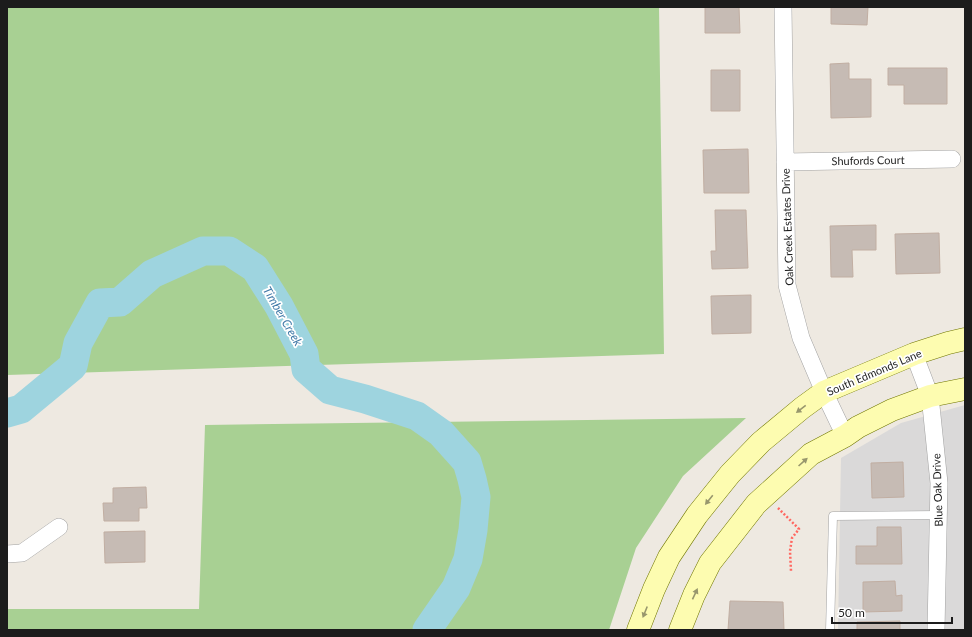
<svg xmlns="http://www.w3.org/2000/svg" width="972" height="637" viewBox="0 0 972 637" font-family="Lato,sans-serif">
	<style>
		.residential { fill: #dad9d9 }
		.forest { fill: #a8d093 }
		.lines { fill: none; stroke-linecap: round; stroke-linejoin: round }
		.river { stroke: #9ed4df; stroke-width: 29 }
		.building { fill: #c6bbb4; stroke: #c1aea2 }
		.service-casing { stroke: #a3a3a3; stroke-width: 9 }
		.minor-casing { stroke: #a3a3a3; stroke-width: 18 }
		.secondary-casing { stroke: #707600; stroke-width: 23 }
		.path { stroke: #ff6861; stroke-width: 2.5; stroke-dasharray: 2 2; stroke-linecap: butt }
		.service { stroke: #fff; stroke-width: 8 }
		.minor { stroke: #fff; stroke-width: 17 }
		.secondary { stroke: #fdfcb0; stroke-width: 22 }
		.oneway { fill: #98976d }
		.labels { text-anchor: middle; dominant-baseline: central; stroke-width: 3.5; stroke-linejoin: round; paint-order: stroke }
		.street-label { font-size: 11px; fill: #1c1c1c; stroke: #fff }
		.water-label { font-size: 12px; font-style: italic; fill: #417aa8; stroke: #fff }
	</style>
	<rect width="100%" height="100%" fill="#eee9e1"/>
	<!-- residential -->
	<path class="residential" d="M 965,405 L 965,630 L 838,630 L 841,458 L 901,423 Z"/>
	<!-- forest -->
	<path class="forest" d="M 7,7 L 659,7 L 664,354 L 7,375 Z
		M 746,418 L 683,476 L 636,548 L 609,630 L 7,630 L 7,609 L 199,609 L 205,425 Z"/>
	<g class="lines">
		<!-- river -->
		<path class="river" d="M 7,413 L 21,409 L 73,366 L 78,343 L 100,303 L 120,302 L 152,274 L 203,251 L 229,251 L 255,268 L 279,306 L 304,354 L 306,369 L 330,390 L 365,399 L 417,416 L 441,433 L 467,462 L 472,479 L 476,497 L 473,530 L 468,559 L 456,588 L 427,630"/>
	</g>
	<!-- building -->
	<path class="building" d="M 705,7 L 739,7 L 740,33 L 705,33 Z
		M 831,7 L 868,7 L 867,25 L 831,24 Z
		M 849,63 L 849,79 L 871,79 L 871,117 L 831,118 L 830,64 Z
		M 888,68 L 947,68 L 947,104 L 904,104 L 904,85 L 888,85 Z
		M 711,70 L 740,70 L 740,111 L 711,111 Z
		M 748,149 L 749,193 L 704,193 L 703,150 Z
		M 715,210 L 746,210 L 748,268 L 712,269 L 711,251 L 716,251 Z
		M 876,225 L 876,250 L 852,250 L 853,277 L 831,277 L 830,226 Z
		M 939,233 L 940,273 L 896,274 L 895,234 Z
		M 751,295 L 751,333 L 712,334 L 711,296 Z
		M 903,462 L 904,497 L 872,498 L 871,463 Z
		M 146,487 L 147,508 L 139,508 L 139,521 L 104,521 L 103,503 L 113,503 L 113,488 Z
		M 877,527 L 901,527 L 902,564 L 856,564 L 856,546 L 877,546 Z
		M 145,531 L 145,562 L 105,563 L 104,532 Z
		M 895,581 L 896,596 L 902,595 L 902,611 L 863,612 L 863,582 Z
		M 730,601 L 783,602 L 784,630 L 728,630 Z
		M 900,621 L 900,630 L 857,630 L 857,622 Z"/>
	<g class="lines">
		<!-- service casing -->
		<g class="service-casing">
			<path id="service" d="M 830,630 L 833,516 L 939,515"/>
		</g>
		<!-- minor casing -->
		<g class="minor-casing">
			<path id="minor" d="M 783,7 L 787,285 L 801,338 L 824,392 L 845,436
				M 785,162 L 952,159
				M 914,354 L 930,396 L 939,483 L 936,630
				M 7,554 L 22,553 L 59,527"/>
		</g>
		<!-- secondary casing -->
		<g class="secondary-casing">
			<path id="secondary" d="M 638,630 L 654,589 L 669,557 L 697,515 L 730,474 L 761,442 L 802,408 L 824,392 L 914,354 L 948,343 L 965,339
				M 680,630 L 694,595 L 710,563 L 756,504 L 811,454 L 845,436 L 858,427 L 892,410 L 930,396 L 965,389"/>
		</g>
		<!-- path -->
		<path class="path" d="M 778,508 L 799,529 L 792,538 L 790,551 L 791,571"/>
		<!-- service -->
		<use href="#service" class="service"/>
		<!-- minor -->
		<use href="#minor" class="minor"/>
		<!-- secondary -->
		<use href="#secondary" class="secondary"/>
	</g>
	<!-- one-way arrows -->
	<defs><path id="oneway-solid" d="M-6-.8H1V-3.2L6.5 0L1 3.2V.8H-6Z"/></defs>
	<g class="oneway">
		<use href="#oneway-solid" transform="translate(801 409) rotate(142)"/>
		<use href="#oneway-solid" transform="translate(803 462) rotate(-42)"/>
		<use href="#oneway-solid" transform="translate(709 500) rotate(129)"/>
		<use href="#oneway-solid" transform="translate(695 594) rotate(-65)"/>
		<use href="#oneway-solid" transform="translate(645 612) rotate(112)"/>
	</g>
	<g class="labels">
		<!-- street labels -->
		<g class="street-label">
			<text transform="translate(868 160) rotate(-1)">Shufords Court</text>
			<text transform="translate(787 227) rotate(-92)">Oak Creek Estates Drive</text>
			<text transform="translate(874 372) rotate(-23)">South Edmonds Lane</text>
			<text transform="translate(937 490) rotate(-92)">Blue Oak Drive</text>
		</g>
		<!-- water labels -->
		<g class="water-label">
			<text transform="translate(283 316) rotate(60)">Timber Creek</text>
		</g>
	</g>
	<!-- border -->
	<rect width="972" height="637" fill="none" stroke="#1c1c1c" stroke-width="16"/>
	<!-- scale -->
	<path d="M832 617v6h120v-6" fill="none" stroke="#1c1c1c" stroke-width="2"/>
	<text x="838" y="617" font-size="12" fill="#1c1c1c" stroke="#ffffff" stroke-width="3" paint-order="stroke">50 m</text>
</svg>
